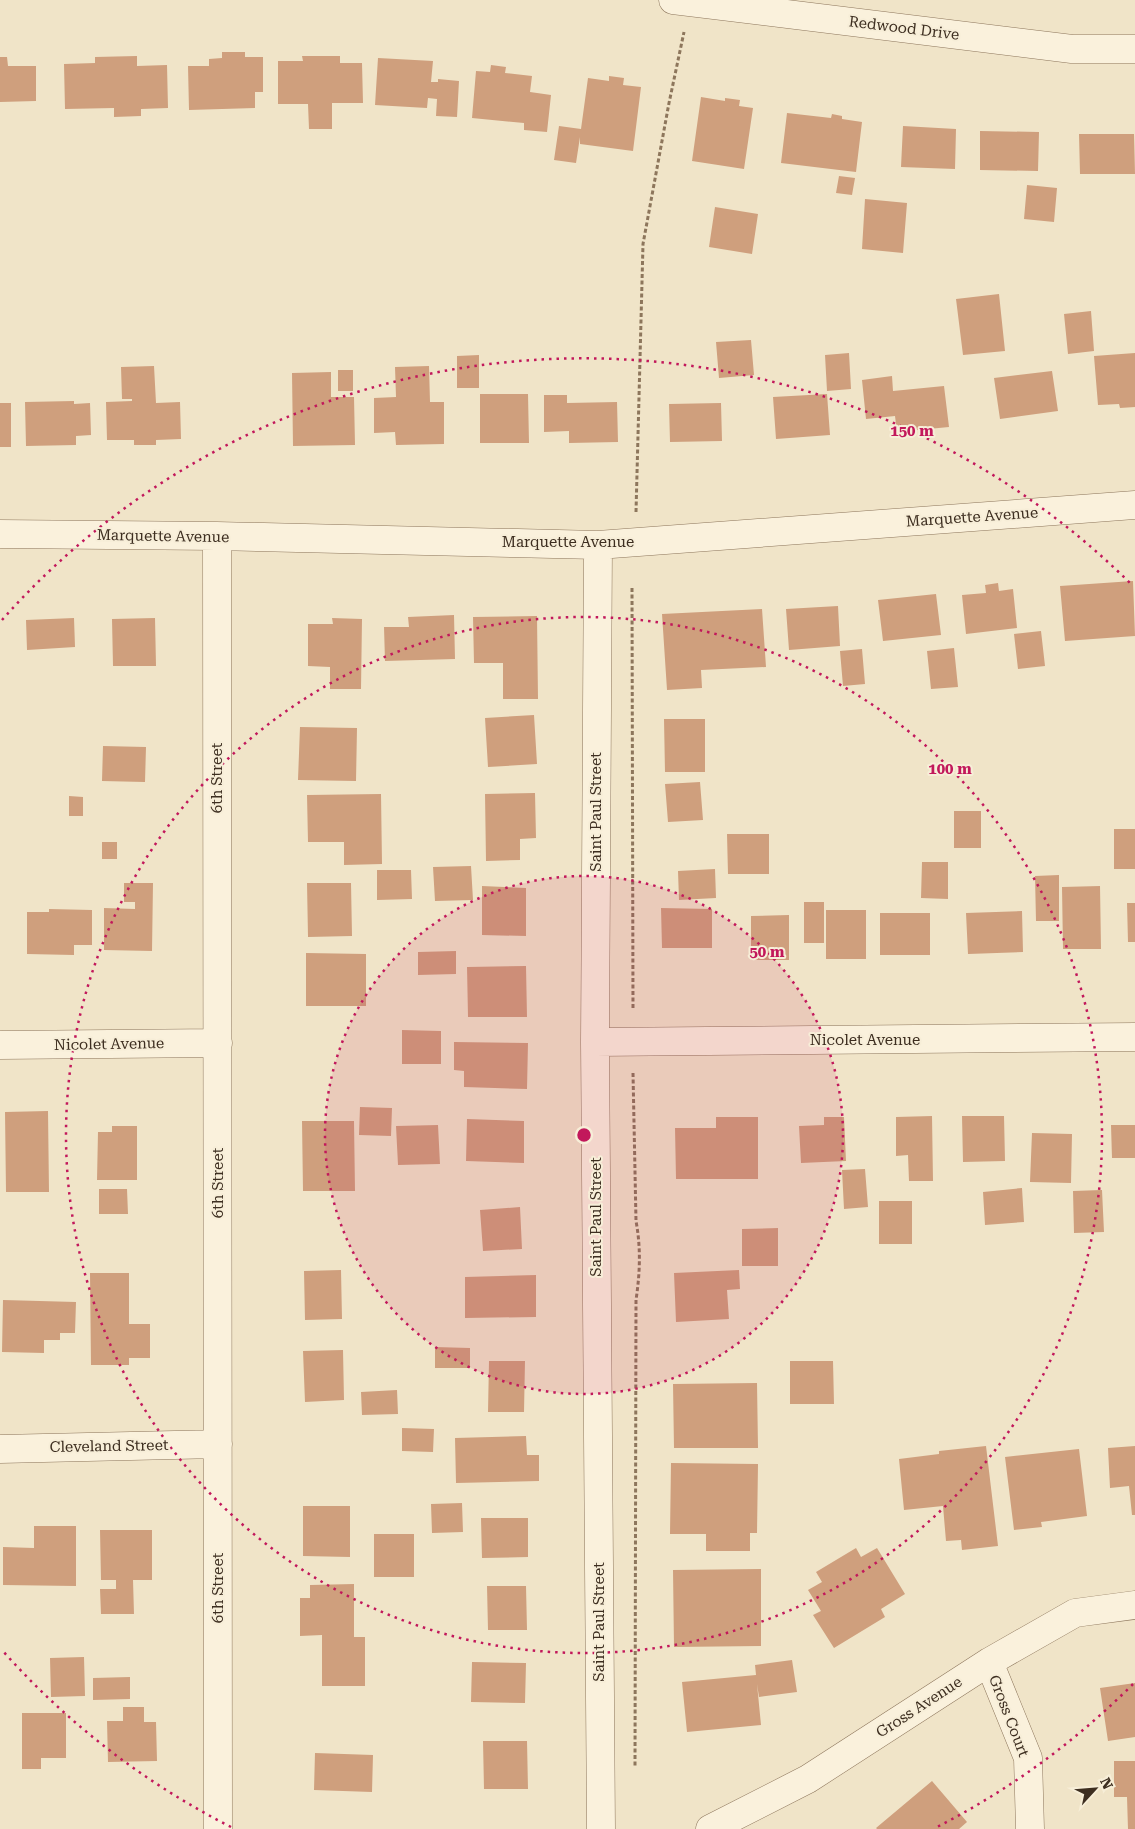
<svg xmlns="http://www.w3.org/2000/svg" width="1135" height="1829" viewBox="0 0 1135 1829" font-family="'Roboto Serif',serif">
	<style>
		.building { fill: #cf9f7d }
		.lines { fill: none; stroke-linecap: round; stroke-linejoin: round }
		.minor-casing { stroke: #8d765c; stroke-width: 29 }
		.path { stroke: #8d765c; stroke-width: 3; stroke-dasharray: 4 2.5; stroke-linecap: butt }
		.minor { stroke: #faf1dc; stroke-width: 28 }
		.ring { fill: none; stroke: #c2185b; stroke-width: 2.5; stroke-dasharray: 2.5 5 }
		.labels { text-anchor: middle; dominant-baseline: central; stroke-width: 4; stroke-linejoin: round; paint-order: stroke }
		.street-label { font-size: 15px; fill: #3d2e20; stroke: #f7eed8 }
		.centre { fill: #c2185b; stroke: #f7eed8; stroke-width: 2.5 }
		.ring-label { font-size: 15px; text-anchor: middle; font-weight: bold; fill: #c2185b; stroke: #f7eed8; stroke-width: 4; stroke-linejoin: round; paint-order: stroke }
	</style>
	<rect width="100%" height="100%" fill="#f0e4c8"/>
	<!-- building -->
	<path class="building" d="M 222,52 L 245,52 L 245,57 L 263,57 L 263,92 L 255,92 L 255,108 L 189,110 L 188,66 L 209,66 L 209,59 L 222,58 Z
		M 137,56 L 137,66 L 167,65 L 168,108 L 141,109 L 141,116 L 114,117 L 114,108 L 65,109 L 64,64 L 95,63 L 95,57 Z
		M 302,56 L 340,56 L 340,63 L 362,63 L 363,103 L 332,103 L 332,129 L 309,129 L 308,104 L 278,104 L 278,61 L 303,61 Z
		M 0,57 L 7,57 L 8,66 L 36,66 L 36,101 L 0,102 Z
		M 378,58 L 433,61 L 431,82 L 438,82 L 438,79 L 459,81 L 457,117 L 436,116 L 437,99 L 428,98 L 427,108 L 375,105 Z
		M 491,65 L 506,67 L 505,73 L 532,76 L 530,92 L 551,95 L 547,132 L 524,130 L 524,123 L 472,118 L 476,71 L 490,72 Z
		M 609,76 L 624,78 L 623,85 L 641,87 L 633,151 L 580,144 L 580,137 L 576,163 L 554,160 L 559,126 L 581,129 L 588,78 L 609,81 Z
		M 701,97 L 725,101 L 725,98 L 740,100 L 739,106 L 753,108 L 744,169 L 692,161 Z
		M 787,113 L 831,118 L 832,114 L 842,116 L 842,119 L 862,122 L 856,172 L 781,163 Z
		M 903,126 L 956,129 L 955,169 L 901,167 Z
		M 980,131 L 1039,132 L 1038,171 L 980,170 Z
		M 1079,134 L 1134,134 L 1135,174 L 1080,174 Z
		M 839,176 L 855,178 L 852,195 L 836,193 Z
		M 1027,185 L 1057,188 L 1054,222 L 1024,219 Z
		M 865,199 L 907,203 L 903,253 L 862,249 Z
		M 715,207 L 758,214 L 752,254 L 709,247 Z
		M 999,294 L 1005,351 L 963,355 L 956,299 Z
		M 1091,311 L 1094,351 L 1068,354 L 1064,314 Z
		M 751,340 L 754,375 L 719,378 L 716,342 Z
		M 849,353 L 851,389 L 827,391 L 825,355 Z
		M 1135,353 L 1135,407 L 1120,408 L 1119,404 L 1098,405 L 1094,356 Z
		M 479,355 L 479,388 L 457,388 L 457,356 Z
		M 154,366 L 156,403 L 180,402 L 181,439 L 156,440 L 156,445 L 134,445 L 134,440 L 107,440 L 106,402 L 132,401 L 132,399 L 122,399 L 121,367 Z
		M 429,366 L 430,402 L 444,402 L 444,444 L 396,445 L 395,432 L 374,433 L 374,398 L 396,397 L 395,367 Z
		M 338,370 L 353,370 L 353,391 L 338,391 Z
		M 1052,371 L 1058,411 L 1000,419 L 994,378 Z
		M 331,372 L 331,397 L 354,397 L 355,445 L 293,446 L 292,373 Z
		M 892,376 L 893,391 L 944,386 L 949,427 L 897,432 L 895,416 L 866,419 L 862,380 Z
		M 480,394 L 528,394 L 529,443 L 480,443 Z
		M 827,394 L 830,435 L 776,439 L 773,397 Z
		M 544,395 L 567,395 L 567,403 L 617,402 L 618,442 L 569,443 L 569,431 L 544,432 Z
		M 74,401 L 74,404 L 90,403 L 91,435 L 76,436 L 76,445 L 26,446 L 25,402 Z
		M 0,403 L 11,403 L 11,447 L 0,447 Z
		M 721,403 L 722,441 L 670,442 L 669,404 Z
		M 1133,581 L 1135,636 L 1065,641 L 1060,586 Z
		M 998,583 L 999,591 L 1013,589 L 1017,628 L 966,634 L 962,595 L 986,593 L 985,585 Z
		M 936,594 L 941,635 L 883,641 L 878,600 Z
		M 838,606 L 840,646 L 789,650 L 786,609 Z
		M 762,609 L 766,667 L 701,670 L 702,688 L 667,690 L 662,614 Z
		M 454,615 L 455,659 L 385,661 L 384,627 L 409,627 L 408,617 Z
		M 537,616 L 538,699 L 503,699 L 503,663 L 474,663 L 473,617 Z
		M 74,618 L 75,647 L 27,650 L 26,620 Z
		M 155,618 L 156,666 L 113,666 L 112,619 Z
		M 332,618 L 362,619 L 361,689 L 330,689 L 330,667 L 308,666 L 308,624 L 333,624 Z
		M 1041,631 L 1045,666 L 1018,669 L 1014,634 Z
		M 954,648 L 958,687 L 931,689 L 927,651 Z
		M 862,649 L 865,684 L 843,686 L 840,651 Z
		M 534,715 L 537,764 L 488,767 L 485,718 Z
		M 664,719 L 705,719 L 705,772 L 665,772 Z
		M 300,727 L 357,728 L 356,781 L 298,780 Z
		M 103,746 L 146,747 L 145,782 L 102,781 Z
		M 700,782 L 703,820 L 668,822 L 665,784 Z
		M 535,793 L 536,838 L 520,839 L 520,860 L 486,861 L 485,794 Z
		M 381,794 L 382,864 L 344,865 L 344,842 L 308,842 L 307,795 Z
		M 69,796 L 83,797 L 83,816 L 69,816 Z
		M 954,811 L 981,811 L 981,848 L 954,848 Z
		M 1114,829 L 1135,829 L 1135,869 L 1114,869 Z
		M 727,834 L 769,834 L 769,874 L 728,874 Z
		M 102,842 L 117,842 L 117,859 L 102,859 Z
		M 922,862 L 948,862 L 948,899 L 921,898 Z
		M 471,866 L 473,900 L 435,901 L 433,867 Z
		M 715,869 L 716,898 L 679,900 L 678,871 Z
		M 377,870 L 411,870 L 412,899 L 377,900 Z
		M 1059,875 L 1059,921 L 1036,921 L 1035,876 Z
		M 124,883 L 153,883 L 152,951 L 104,950 L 104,908 L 135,909 L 135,902 L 124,902 Z
		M 307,883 L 351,883 L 352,936 L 308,937 Z
		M 482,886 L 526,888 L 526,936 L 482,935 Z
		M 1100,886 L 1101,949 L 1063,949 L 1062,887 Z
		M 804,902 L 824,902 L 824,943 L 804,943 Z
		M 1127,903 L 1135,903 L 1135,942 L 1128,942 Z
		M 661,908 L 712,909 L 712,948 L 662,948 Z
		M 49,909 L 92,910 L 92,945 L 74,945 L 74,955 L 27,954 L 27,912 L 49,912 Z
		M 826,910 L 866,910 L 866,959 L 826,959 Z
		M 1022,911 L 1023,952 L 968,954 L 966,913 Z
		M 880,913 L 930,913 L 930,955 L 880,955 Z
		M 789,915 L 789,960 L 751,960 L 751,916 Z
		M 456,951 L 456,974 L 418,975 L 418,952 Z
		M 306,953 L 366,954 L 366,1006 L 306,1006 Z
		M 526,966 L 527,1017 L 468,1017 L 467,967 Z
		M 402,1030 L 441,1031 L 441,1064 L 402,1064 Z
		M 454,1042 L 528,1043 L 527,1089 L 464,1087 L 464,1071 L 454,1070 Z
		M 360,1107 L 392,1108 L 391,1136 L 359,1135 Z
		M 48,1111 L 49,1192 L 6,1192 L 5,1112 Z
		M 932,1116 L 933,1181 L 909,1181 L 908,1155 L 896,1156 L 896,1117 Z
		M 962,1116 L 1004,1116 L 1005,1161 L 963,1162 Z
		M 716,1117 L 758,1117 L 758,1179 L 676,1179 L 675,1128 L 716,1128 Z
		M 824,1117 L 844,1117 L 846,1161 L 801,1163 L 799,1126 L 824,1125 Z
		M 467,1119 L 524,1121 L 524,1163 L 466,1161 Z
		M 302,1121 L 354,1121 L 355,1191 L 303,1191 Z
		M 438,1125 L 440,1164 L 398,1165 L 396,1126 Z
		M 1111,1125 L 1135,1125 L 1135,1158 L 1112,1158 Z
		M 112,1126 L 137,1126 L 137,1180 L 97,1180 L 98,1132 L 112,1132 Z
		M 1032,1133 L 1072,1134 L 1071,1183 L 1030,1182 Z
		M 865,1169 L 868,1207 L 844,1209 L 842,1170 Z
		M 1022,1188 L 1024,1222 L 985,1225 L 983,1192 Z
		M 99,1189 L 127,1189 L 128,1214 L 99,1214 Z
		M 1102,1190 L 1104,1232 L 1074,1233 L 1073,1191 Z
		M 879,1201 L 912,1201 L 912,1244 L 879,1244 Z
		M 520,1207 L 522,1249 L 483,1251 L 480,1210 Z
		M 778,1228 L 778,1266 L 742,1266 L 742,1229 Z
		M 341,1270 L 342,1319 L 305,1320 L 304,1271 Z
		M 739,1270 L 740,1289 L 727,1290 L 729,1319 L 676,1322 L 674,1273 Z
		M 90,1273 L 129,1273 L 129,1324 L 150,1324 L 150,1358 L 129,1358 L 129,1365 L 91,1365 Z
		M 536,1275 L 536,1317 L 465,1318 L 465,1277 Z
		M 3,1300 L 76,1302 L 75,1333 L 60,1333 L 60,1340 L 44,1340 L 44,1353 L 2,1352 Z
		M 435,1347 L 470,1348 L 470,1368 L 435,1368 Z
		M 343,1350 L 344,1400 L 305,1402 L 303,1351 Z
		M 489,1361 L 525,1361 L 524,1412 L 488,1412 Z
		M 790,1361 L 833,1361 L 834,1404 L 790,1404 Z
		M 757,1383 L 758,1448 L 674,1448 L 673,1384 Z
		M 397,1390 L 398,1414 L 362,1415 L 361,1392 Z
		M 402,1428 L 434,1429 L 433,1452 L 402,1451 Z
		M 526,1436 L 527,1455 L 539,1455 L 539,1481 L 456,1483 L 455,1438 Z
		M 986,1446 L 998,1546 L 962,1550 L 961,1540 L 946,1541 L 943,1506 L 904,1510 L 899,1459 L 939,1454 L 939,1451 Z
		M 1135,1446 L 1135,1515 L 1132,1515 L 1129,1486 L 1110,1488 L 1108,1448 Z
		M 1079,1449 L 1087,1516 L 1041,1522 L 1042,1527 L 1014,1530 L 1005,1457 Z
		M 671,1463 L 758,1464 L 757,1533 L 750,1533 L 750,1551 L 706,1551 L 706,1534 L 670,1534 Z
		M 462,1503 L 463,1532 L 432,1533 L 431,1504 Z
		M 303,1506 L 350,1506 L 350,1557 L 303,1556 Z
		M 481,1518 L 528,1518 L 528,1557 L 482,1558 Z
		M 34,1526 L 76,1526 L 76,1586 L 3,1585 L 3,1547 L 34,1548 Z
		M 100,1530 L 152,1530 L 152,1580 L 133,1580 L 134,1614 L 101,1614 L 100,1589 L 116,1589 L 116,1580 L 101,1580 Z
		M 374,1534 L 414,1534 L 414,1577 L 374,1577 Z
		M 856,1548 L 861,1557 L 877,1548 L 905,1594 L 881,1609 L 885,1617 L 834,1648 L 813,1615 L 821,1611 L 808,1590 L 822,1582 L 816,1572 Z
		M 761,1569 L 761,1646 L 674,1647 L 673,1570 Z
		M 354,1584 L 354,1637 L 365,1637 L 365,1686 L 322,1686 L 322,1635 L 300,1636 L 300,1598 L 310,1598 L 310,1585 Z
		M 487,1586 L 526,1586 L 527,1630 L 488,1630 Z
		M 84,1657 L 85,1696 L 51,1697 L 50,1658 Z
		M 792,1660 L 797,1692 L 759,1697 L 757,1684 L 761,1725 L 687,1732 L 682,1682 L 756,1675 L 755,1665 Z
		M 472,1662 L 526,1663 L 525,1703 L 471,1702 Z
		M 130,1677 L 130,1699 L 93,1700 L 93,1678 Z
		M 1135,1683 L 1135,1737 L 1108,1741 L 1100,1688 Z
		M 123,1707 L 144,1707 L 144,1722 L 156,1722 L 157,1761 L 108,1762 L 107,1721 L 123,1721 Z
		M 22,1713 L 66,1713 L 66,1758 L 41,1758 L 41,1769 L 22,1769 Z
		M 483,1741 L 527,1741 L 528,1789 L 484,1789 Z
		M 315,1753 L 373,1755 L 372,1792 L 314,1790 Z
		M 1114,1761 L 1135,1761 L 1135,1829 L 1128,1829 L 1127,1797 L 1114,1797 Z
		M 932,1781 L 967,1822 L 959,1829 L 877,1829 L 876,1828 Z"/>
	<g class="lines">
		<!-- minor casing -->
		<g class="minor-casing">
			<path id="minor" d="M 673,0 L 1072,49 L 1135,49
				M 0,534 L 217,536 L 598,545 L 1135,505
				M 217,536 L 218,1829
				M 598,545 L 595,1042 L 601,1829
				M 595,1042 L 1135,1037
				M 0,1045 L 218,1043
				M 0,1449 L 218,1444
				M 989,1662 L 1028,1758 L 1030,1829
				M 710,1829 L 808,1779 L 989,1662 L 1075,1613 L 1135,1605"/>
		</g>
		<!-- path -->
		<path class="path" d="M 636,512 L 643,244 L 669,103 L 684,32
			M 632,588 L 633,1009
			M 633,1073 L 636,1221 C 641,1248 640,1273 636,1300 L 635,1766"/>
		<!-- minor -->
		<use href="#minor" class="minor"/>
	</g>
	<!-- distance rings -->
	<circle cx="584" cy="1135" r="259" fill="#c2185b" fill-opacity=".12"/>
	<g class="ring">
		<circle cx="584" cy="1135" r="259"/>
		<circle cx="584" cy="1135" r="518"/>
		<path d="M1133 1684A777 777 0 0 1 937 1827M231 1827A777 777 0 0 1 2 1650M2 620A777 777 0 0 1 1133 586"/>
	</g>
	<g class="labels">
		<!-- street labels -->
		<g class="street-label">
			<text transform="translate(904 28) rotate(7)">Redwood Drive</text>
			<text transform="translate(972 517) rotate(-4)">Marquette Avenue</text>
			<text transform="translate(163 536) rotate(1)">Marquette Avenue</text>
			<text x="568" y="542">Marquette Avenue</text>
			<text transform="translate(217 778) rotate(-90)">6th Street</text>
			<text transform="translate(596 812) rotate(-90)">Saint Paul Street</text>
			<text x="865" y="1040">Nicolet Avenue</text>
			<text transform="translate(109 1044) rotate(-1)">Nicolet Avenue</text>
			<text transform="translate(218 1183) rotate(-90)">6th Street</text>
			<text transform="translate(596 1217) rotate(-90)">Saint Paul Street</text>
			<text transform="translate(109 1446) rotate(-1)">Cleveland Street</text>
			<text transform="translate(218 1588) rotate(-90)">6th Street</text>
			<text transform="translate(599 1622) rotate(-90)">Saint Paul Street</text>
			<text transform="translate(919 1707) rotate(-33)">Gross Avenue</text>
			<text transform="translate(1009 1716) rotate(69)">Gross Court</text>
		</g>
	</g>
	<circle cx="584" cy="1135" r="8" class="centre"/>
	<g class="ring-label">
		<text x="912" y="436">150 m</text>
		<text x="950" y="774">100 m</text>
		<text x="767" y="957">50 m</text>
	</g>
	<!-- north arrow -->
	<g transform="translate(1095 1789) rotate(64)" stroke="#f7eed8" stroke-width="4" paint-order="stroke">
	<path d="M0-4L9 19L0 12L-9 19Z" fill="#3d2e20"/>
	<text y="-8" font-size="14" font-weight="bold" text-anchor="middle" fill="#3d2e20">N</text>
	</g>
</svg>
